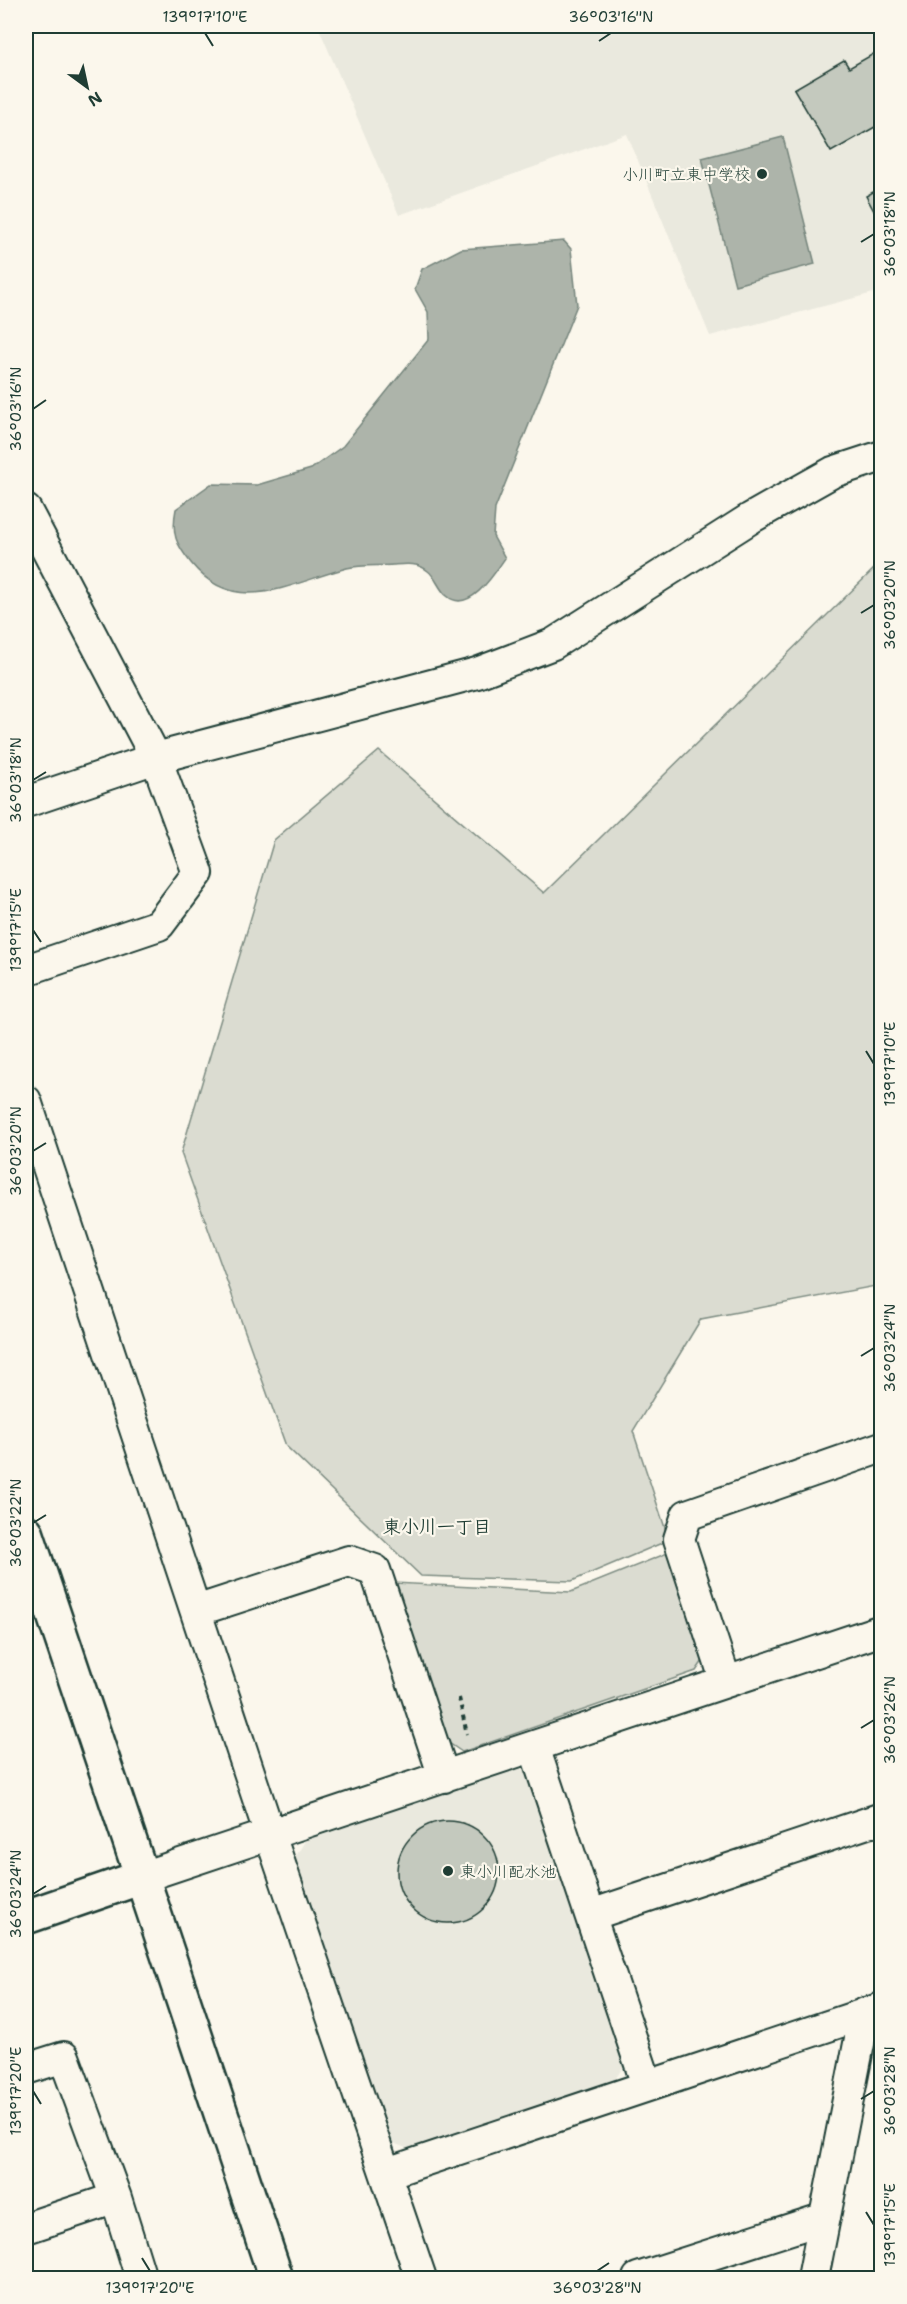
<svg xmlns="http://www.w3.org/2000/svg" width="907" height="2304" viewBox="0 0 907 2304" font-family="'Shantell Sans','Klee One',sans-serif">
	<style>
		.built { fill: #eae9de }
		.green { fill: #dbdcd1; stroke: #7d8c82; stroke-width: 1.5 }
		.water { fill: #adb4aa; stroke: #74847b; stroke-width: 1.5 }
		.building { fill: #c4c9be; stroke: #1f3d34; stroke-width: 1.5 }
		.lines { fill: none; stroke-linecap: round; stroke-linejoin: round }
		.street-casing { stroke: #1f3d34; stroke-width: 34 }
		.secondary-casing { stroke: #1f3d34; stroke-width: 38 }
		.path { stroke: #1f3d34; stroke-width: 4; stroke-dasharray: 4.5 4.5; stroke-linecap: butt }
		.street { stroke: #fbf7ec; stroke-width: 30 }
		.secondary { stroke: #fbf7ec; stroke-width: 33 }
		.ticks { fill: none; stroke: #1f3d34; stroke-width: 2 }
		.poi-dot { fill: #1f3d34; stroke: #fbf7ec; stroke-width: 2 }
		.labels { text-anchor: middle; dominant-baseline: central; stroke-width: 4.5; stroke-linejoin: round; paint-order: stroke }
		.poi-label { font-size: 16px; fill: #1f3d34; stroke: #fbf7ec; text-anchor: end }
		.neighbourhood-label { font-size: 18px; font-weight: bold; fill: #1f3d34; stroke: #fbf7ec }
		.neatline { fill: none; stroke: #1f3d34; stroke-width: 2 }
		.ticks-label { font-size: 15px; text-anchor: middle; fill: #1f3d34 }
	</style>
	<rect width="100%" height="100%" fill="#fbf7ec"/>
	<filter id="ink" filterUnits="userSpaceOnUse"><feTurbulence type="fractalNoise" baseFrequency=".0167" numOctaves="2"/><feDisplacementMap in="SourceGraphic" scale="12" xChannelSelector="R" yChannelSelector="G"/><feConvolveMatrix kernelMatrix="1 2 1 2 8 2 1 2 1" color-interpolation-filters="sRGB"/></filter>
	<g filter="url(#ink)">
		<!-- built -->
		<path class="built" d="M 318,26 L 881,26 L 881,291 L 710,336 L 627,134 L 399,215 Z
			M 517,1767 L 531,1774 L 626,2062 L 613,2083 L 411,2150 L 391,2142 L 295,1858 L 305,1841 Z"/>
		<!-- green -->
		<path class="green" d="M 881,562 L 881,1285 L 701,1319 L 633,1431 L 669,1540 L 572,1581 L 421,1576 L 286,1446 L 181,1153 L 274,840 L 379,751 L 544,893 Z
			M 675,1550 L 709,1652 L 696,1671 L 462,1752 L 449,1743 L 394,1583 L 571,1592 Z"/>
		<!-- water -->
		<path class="water" d="M 783,137 L 815,264 L 735,285 L 702,158 Z
			M 564,241 L 571,249 L 577,305 L 495,509 L 493,536 L 505,558 C 495,573 469,615 447,596 C 439,590 436,577 428,571 C 418,562 405,564 393,565 C 378,566 361,565 347,568 C 292,582 236,619 191,563 C 176,544 171,534 176,509 L 211,484 L 257,485 L 311,469 L 343,446 L 429,339 L 428,312 L 415,289 L 422,269 L 461,249 Z"/>
		<!-- building -->
		<path class="building" d="M 882,49 L 882,123 L 831,152 L 794,89 L 844,60 L 849,68 Z
			M 882,187 L 882,226 L 866,196 Z
			M397 1872a51 51 0 1 1 102 0a51 51 0 1 1-102 0Z"/>
		<g class="lines">
			<!-- street casing -->
			<g class="street-casing">
				<path id="street" d="M 26,510 L 156,758 L 198,873 L 159,925 L 26,970
					M 26,802 L 156,758 L 477,673 L 553,644 L 751,518 L 833,472 L 882,456
					M 26,1101 L 270,1835 L 421,2278
					M 196,1611 L 349,1561 L 375,1570 L 444,1777
					M 726,1682 L 679,1539 L 687,1515 L 882,1447
					M 534,1747 L 647,2085
					M 142,1877 L 882,1630
					M 591,1915 L 882,1818
					M 26,2069 L 64,2057 L 116,2198 L 141,2278
					M 387,2173 L 882,2008
					M 26,2228 L 116,2198
					M 638,2278 L 825,2218
					M 813,2278 L 865,2013"/>
			</g>
			<!-- secondary casing -->
			<g class="secondary-casing">
				<path id="secondary" d="M 26,1532 L 142,1877 L 26,1917
					M 142,1877 L 276,2278"/>
			</g>
			<!-- path -->
			<path class="path" d="M 459,1698 L 467,1734"/>
			<!-- street -->
			<use href="#street" class="street"/>
			<!-- secondary -->
			<use href="#secondary" class="secondary"/>
		</g>
	</g>
	<!-- ticks -->
	<path class="ticks" d="M 205,33 L 213,46M 599,41 L 611,33M 861,242 L 874,234M 33,409 L 46,400M 861,613 L 874,605M 33,780 L 46,772M 33,930 L 41,942M 866,1051 L 874,1064M 33,1151 L 46,1143M 861,1356 L 874,1348M 33,1523 L 46,1515M 861,1728 L 874,1720M 33,1894 L 46,1886M 33,2091 L 41,2104M 861,2099 L 874,2091M 866,2212 L 874,2225M 142,2258 L 150,2271M 597,2271 L 609,2263"/>
	<!-- markers -->
	<g class="poi-dot">
		<circle cx="762" cy="174" r="6"/>
		<circle cx="448" cy="1871" r="6"/>
	</g>
	<g class="labels">
		<!-- poi labels -->
		<g class="poi-label">
			<text x="750" y="174">小川町立東中学校</text>
			<text x="460" y="1871" text-anchor="start">東小川配水池</text>
		</g>
		<!-- neighbourhood labels -->
		<g class="neighbourhood-label">
			<text x="437" y="1527">東小川一丁目</text>
		</g>
	</g>
	<!-- margin -->
	<rect width="907" height="2304" fill="none" stroke="#fbf7ec" stroke-width="66"/>
	<!-- north arrow -->
	<g transform="translate(87 87) rotate(147)" stroke="#fbf7ec" stroke-width="4.5" paint-order="stroke">
	<path d="M0-4.5L10 22L0 15L-10 22Z" fill="#1f3d34"/>
	<text y="-9" font-size="16" font-weight="bold" text-anchor="middle" fill="#1f3d34">N</text>
	</g>
	<rect x="33" y="33" width="841" height="2238" class="neatline"/>
	<g class="ticks-label">
		<text x="205" y="22">139°17'10"E</text>
		<text x="611" y="22">36°03'16"N</text>
		<text transform="translate(890 234) rotate(-90)" y="5">36°03'18"N</text>
		<text transform="translate(16 409) rotate(-90)" y="5">36°03'16"N</text>
		<text transform="translate(890 605) rotate(-90)" y="5">36°03'20"N</text>
		<text transform="translate(16 780) rotate(-90)" y="5">36°03'18"N</text>
		<text transform="translate(16 930) rotate(-90)" y="5">139°17'15"E</text>
		<text transform="translate(890 1064) rotate(-90)" y="5">139°17'10"E</text>
		<text transform="translate(16 1151) rotate(-90)" y="5">36°03'20"N</text>
		<text transform="translate(890 1348) rotate(-90)" y="5">36°03'24"N</text>
		<text transform="translate(16 1523) rotate(-90)" y="5">36°03'22"N</text>
		<text transform="translate(890 1720) rotate(-90)" y="5">36°03'26"N</text>
		<text transform="translate(16 1894) rotate(-90)" y="5">36°03'24"N</text>
		<text transform="translate(16 2091) rotate(-90)" y="5">139°17'20"E</text>
		<text transform="translate(890 2091) rotate(-90)" y="5">36°03'28"N</text>
		<text transform="translate(890 2225) rotate(-90)" y="5">139°17'15"E</text>
		<text x="150" y="2293">139°17'20"E</text>
		<text x="597" y="2293">36°03'28"N</text>
	</g>
</svg>
